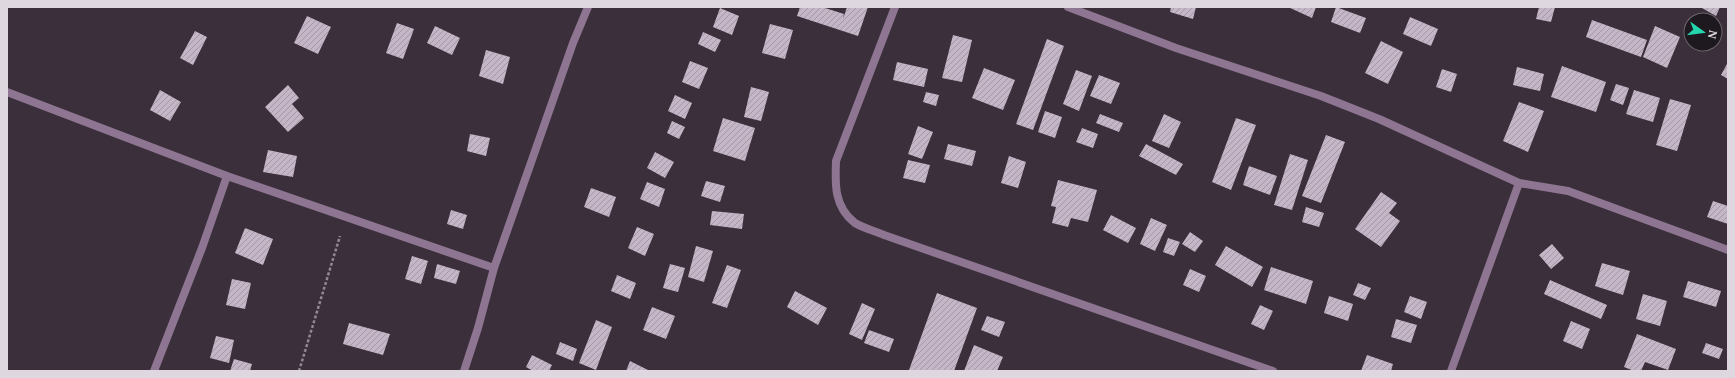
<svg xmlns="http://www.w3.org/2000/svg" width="1735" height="378" viewBox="0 0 1735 378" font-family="'PT Serif',serif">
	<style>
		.building { fill: url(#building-hatch) }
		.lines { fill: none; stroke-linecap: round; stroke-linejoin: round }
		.path { stroke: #918892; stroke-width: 2.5; stroke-dasharray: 3 2; stroke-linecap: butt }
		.street { stroke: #8e7591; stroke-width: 8 }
	</style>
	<defs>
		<pattern id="building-hatch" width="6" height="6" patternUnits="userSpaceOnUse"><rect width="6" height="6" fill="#c4b6c6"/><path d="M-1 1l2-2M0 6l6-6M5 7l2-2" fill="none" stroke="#a498a5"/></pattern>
	</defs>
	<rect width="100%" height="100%" fill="#3a2f3b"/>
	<!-- building -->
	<path class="building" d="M 800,7 L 822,7 L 844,14 L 843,19 L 847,7 L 868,7 L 858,36 L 797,16 Z
		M 1171,7 L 1196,7 L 1193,19 L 1170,12 Z
		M 1288,7 L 1316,7 L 1312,18 Z
		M 1336,7 L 1366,18 L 1360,33 L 1331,22 Z
		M 1539,7 L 1555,7 L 1551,22 L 1536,19 Z
		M 1703,7 L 1720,7 L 1716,16 L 1702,8 Z
		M 720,8 L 739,16 L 732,35 L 713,27 Z
		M 307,16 L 331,27 L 318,54 L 294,43 Z
		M 1410,17 L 1438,29 L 1431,46 L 1403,34 Z
		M 1592,20 L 1647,40 L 1641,57 L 1586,37 Z
		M 397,23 L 414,29 L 403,59 L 386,53 Z
		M 770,24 L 793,30 L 785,59 L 762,53 Z
		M 435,26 L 460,38 L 452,55 L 427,43 Z
		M 1655,26 L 1680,37 L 1667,68 L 1643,57 Z
		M 195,31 L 207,37 L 193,65 L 180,58 Z
		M 703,32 L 721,40 L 715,52 L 698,44 Z
		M 953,35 L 972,40 L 962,82 L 942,78 Z
		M 1047,39 L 1064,46 L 1033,130 L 1016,124 Z
		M 1381,41 L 1403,52 L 1388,84 L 1365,73 Z
		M 486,50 L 510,57 L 503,84 L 479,76 Z
		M 690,61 L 708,68 L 699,89 L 682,82 Z
		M 897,62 L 928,69 L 924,87 L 893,80 Z
		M 1728,62 L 1728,79 L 1721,75 Z
		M 1562,66 L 1606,82 L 1596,112 L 1551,97 Z
		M 1517,67 L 1544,74 L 1540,91 L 1513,85 Z
		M 984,68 L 1015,80 L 1003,110 L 972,98 Z
		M 1442,69 L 1457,74 L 1451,92 L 1436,87 Z
		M 1076,70 L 1092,76 L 1079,111 L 1063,104 Z
		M 1099,75 L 1120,83 L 1111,104 L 1090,96 Z
		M 1616,84 L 1629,88 L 1623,105 L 1610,100 Z
		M 288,85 L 299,98 L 292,104 L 304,118 L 288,132 L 265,107 Z
		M 751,87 L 769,92 L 761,121 L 744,117 Z
		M 160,90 L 181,102 L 170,121 L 150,110 Z
		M 1634,90 L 1660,98 L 1653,122 L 1626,114 Z
		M 926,92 L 939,95 L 936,106 L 923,102 Z
		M 675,95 L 692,103 L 685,119 L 668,111 Z
		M 1670,99 L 1691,105 L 1677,151 L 1656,145 Z
		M 1519,102 L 1544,111 L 1528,152 L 1503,141 Z
		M 1045,111 L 1062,117 L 1055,138 L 1038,132 Z
		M 1100,114 L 1123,123 L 1119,132 L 1096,123 Z
		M 1164,114 L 1181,122 L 1169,148 L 1152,141 Z
		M 723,118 L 755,128 L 745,161 L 713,151 Z
		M 1236,118 L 1256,125 L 1231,190 L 1212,182 Z
		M 672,121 L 685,127 L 679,139 L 667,133 Z
		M 918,126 L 933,132 L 922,159 L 908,154 Z
		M 1082,128 L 1098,134 L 1093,148 L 1076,142 Z
		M 470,134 L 490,138 L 486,156 L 467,151 Z
		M 1326,135 L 1345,142 L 1321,203 L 1302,196 Z
		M 948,144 L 976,151 L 972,166 L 944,159 Z
		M 1146,144 L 1183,164 L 1176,175 L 1139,156 Z
		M 268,150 L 297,156 L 293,177 L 263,172 Z
		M 655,152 L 674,162 L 665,178 L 647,168 Z
		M 1290,154 L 1308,160 L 1292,210 L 1274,205 Z
		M 1009,156 L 1026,162 L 1018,188 L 1001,183 Z
		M 908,160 L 930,165 L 925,183 L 903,178 Z
		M 1249,166 L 1277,176 L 1270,195 L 1243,185 Z
		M 1058,180 L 1097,190 L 1088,222 L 1071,218 L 1068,227 L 1052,223 L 1056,207 L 1051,206 Z
		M 706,181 L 725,186 L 720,202 L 701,196 Z
		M 647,182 L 665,189 L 659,207 L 640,199 Z
		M 591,188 L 616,197 L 609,217 L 584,207 Z
		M 1381,192 L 1397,203 L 1389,213 L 1400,221 L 1381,247 L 1355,229 Z
		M 1713,201 L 1728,206 L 1728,224 L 1707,217 Z
		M 1306,207 L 1324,213 L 1319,227 L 1302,222 Z
		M 451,210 L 467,215 L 463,229 L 447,224 Z
		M 712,211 L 744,214 L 742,229 L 710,225 Z
		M 1111,215 L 1136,228 L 1128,243 L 1103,230 Z
		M 1151,218 L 1167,225 L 1155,251 L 1140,244 Z
		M 637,227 L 654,234 L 645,256 L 628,248 Z
		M 245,228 L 273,239 L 263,265 L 235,253 Z
		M 1190,232 L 1203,241 L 1195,252 L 1182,244 Z
		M 1168,238 L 1180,242 L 1174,256 L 1163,252 Z
		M 1552,244 L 1564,258 L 1551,269 L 1539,255 Z
		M 696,246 L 713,251 L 704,282 L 688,277 Z
		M 1226,246 L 1263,267 L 1252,287 L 1215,265 Z
		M 412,256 L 428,261 L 421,284 L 405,279 Z
		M 1602,263 L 1630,271 L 1623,295 L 1595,286 Z
		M 437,264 L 460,271 L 456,284 L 434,278 Z
		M 670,264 L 685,268 L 678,292 L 663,288 Z
		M 727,265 L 741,270 L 727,308 L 712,303 Z
		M 1271,267 L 1313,281 L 1306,304 L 1264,290 Z
		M 1190,269 L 1206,276 L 1199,292 L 1183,285 Z
		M 617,275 L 636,283 L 630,299 L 611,291 Z
		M 232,279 L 251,283 L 245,309 L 226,305 Z
		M 1550,280 L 1607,305 L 1601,319 L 1544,294 Z
		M 1688,281 L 1721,291 L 1716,307 L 1683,297 Z
		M 1358,283 L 1371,288 L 1365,300 L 1353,295 Z
		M 795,291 L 827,308 L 818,325 L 787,307 Z
		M 937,293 L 977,308 L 954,371 L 912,371 L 909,370 Z
		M 1643,294 L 1667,301 L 1660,326 L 1636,319 Z
		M 1329,296 L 1353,304 L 1348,321 L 1324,313 Z
		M 1410,296 L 1427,302 L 1421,319 L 1404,312 Z
		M 862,303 L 875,309 L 862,340 L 849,334 Z
		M 1260,305 L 1273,311 L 1264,330 L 1251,324 Z
		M 652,307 L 675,316 L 666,339 L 643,330 Z
		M 987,316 L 1005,322 L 999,337 L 981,330 Z
		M 1396,319 L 1417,325 L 1411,343 L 1391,337 Z
		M 596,320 L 612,327 L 596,370 L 579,363 Z
		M 1571,321 L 1590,329 L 1582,349 L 1563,341 Z
		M 349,323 L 390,334 L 383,355 L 343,344 Z
		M 869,330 L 894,339 L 889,352 L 864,343 Z
		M 1637,334 L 1676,349 L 1668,370 L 1645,362 L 1641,371 L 1634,371 L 1624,367 Z
		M 216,336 L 234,340 L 229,363 L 210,358 Z
		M 560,342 L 577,349 L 573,361 L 556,354 Z
		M 1706,343 L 1723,349 L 1719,359 L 1702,353 Z
		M 974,345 L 1003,357 L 997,371 L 964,371 Z
		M 532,355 L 552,365 L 549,371 L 533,371 L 526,367 Z
		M 1367,355 L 1393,364 L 1391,371 L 1361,371 Z
		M 234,359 L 252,364 L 250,371 L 230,371 Z
		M 630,361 L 650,371 L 626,371 Z"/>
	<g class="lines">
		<!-- path -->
		<path class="path" d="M 299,371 L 340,236"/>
		<!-- street -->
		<path class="street" d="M 895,7 L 836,161 C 835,184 834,207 855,223 C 863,228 875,231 884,235 L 1273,371
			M 1068,7 L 1176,48 L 1321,96 L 1379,119 L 1519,183 L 1568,191 L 1728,250
			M 7,92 L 227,176
			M 154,371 L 202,248 L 227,176 L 494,268
			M 464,371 L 478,328 L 494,268 L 573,43 L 588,7
			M 1451,371 L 1519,183"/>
	</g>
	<!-- border -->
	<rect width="1735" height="378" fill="none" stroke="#ded7df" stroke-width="16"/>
	<!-- north arrow -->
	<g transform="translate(1703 32) rotate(104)"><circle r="19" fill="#1e191e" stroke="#6b656b"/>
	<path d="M0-3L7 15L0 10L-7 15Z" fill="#25d5ae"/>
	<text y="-6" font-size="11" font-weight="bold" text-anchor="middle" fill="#ded7df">N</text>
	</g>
</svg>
